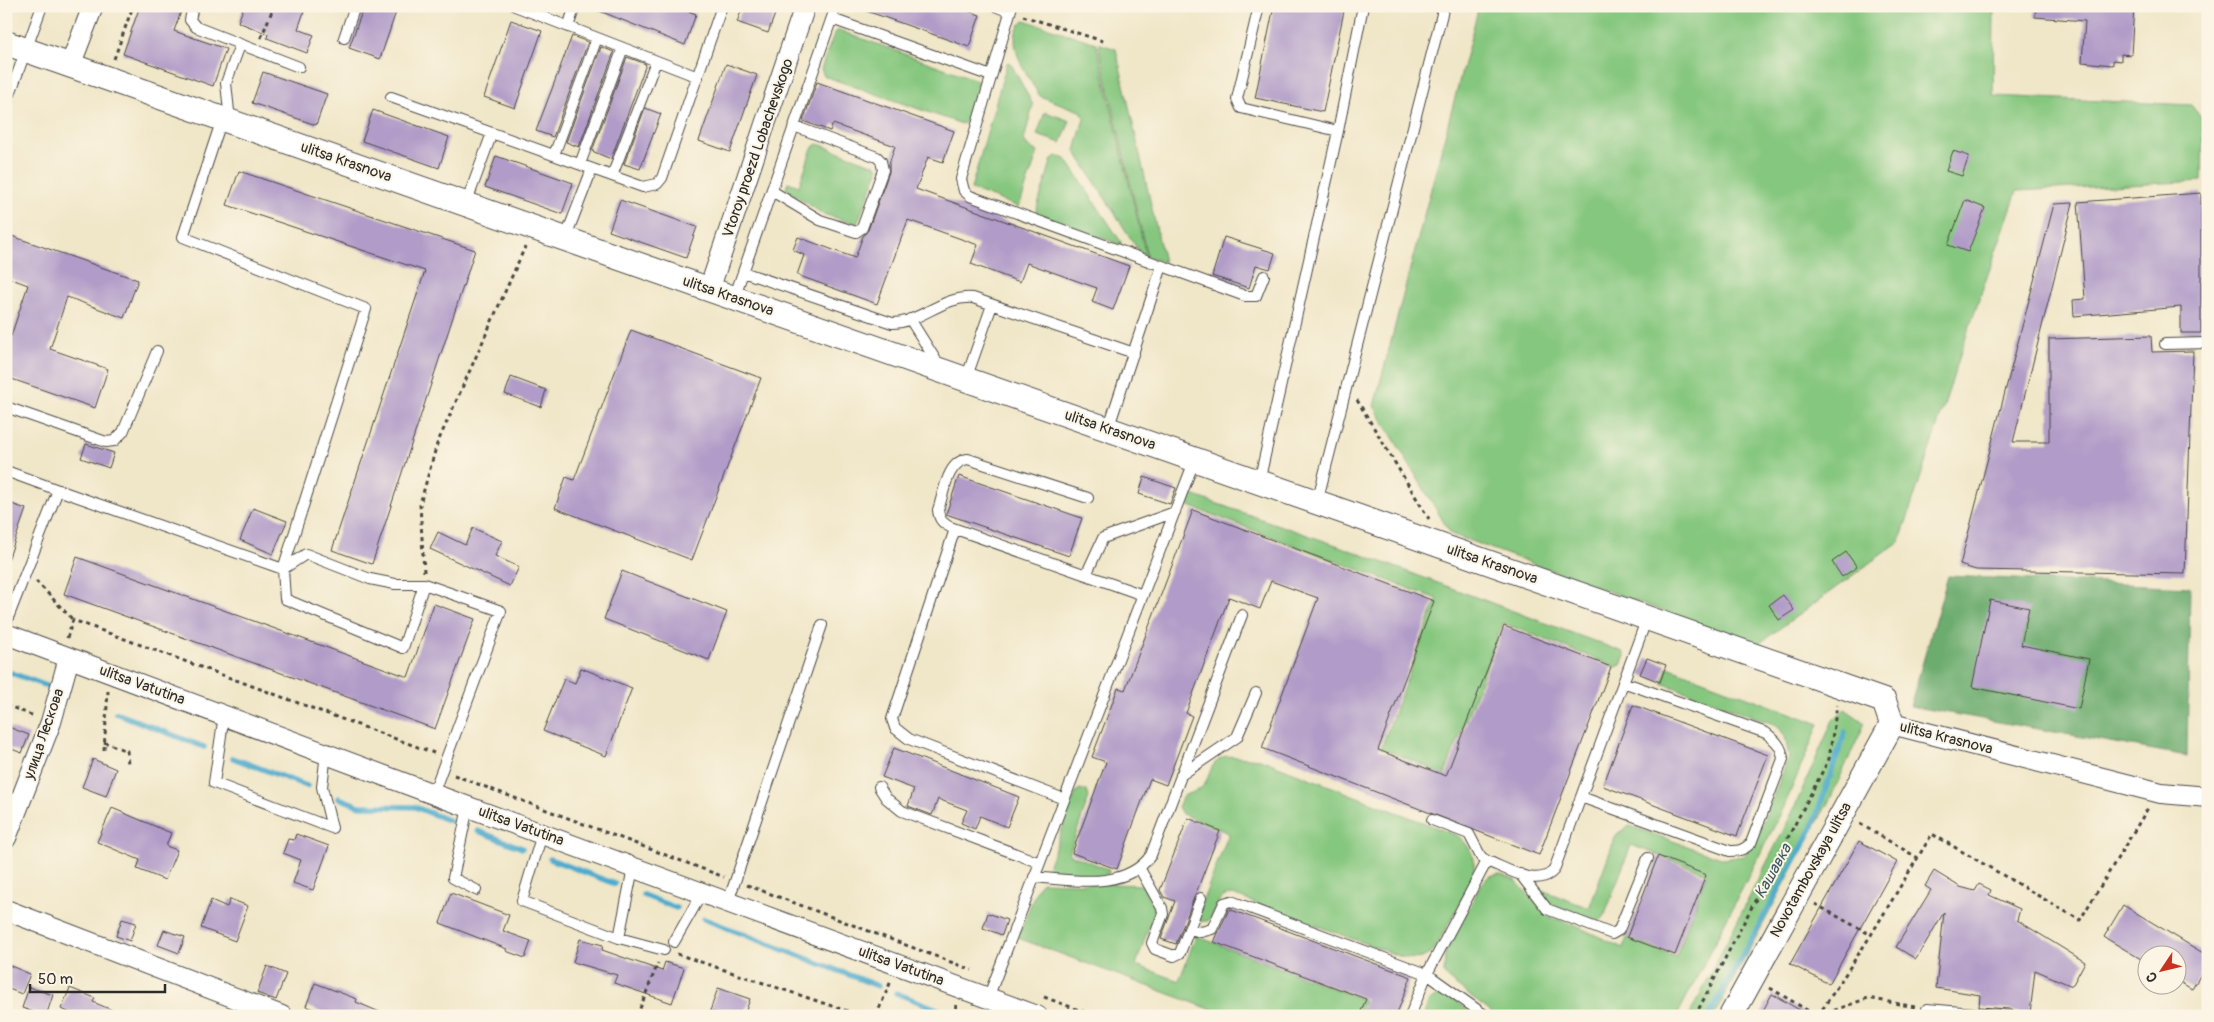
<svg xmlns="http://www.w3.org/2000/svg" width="2214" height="1022" viewBox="0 0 2214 1022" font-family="Pangolin,sans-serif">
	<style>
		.green { fill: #86c77f; stroke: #587955 }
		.forest { fill: #6cac6e; stroke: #4c6c4c }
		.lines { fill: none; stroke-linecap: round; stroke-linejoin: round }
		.stream { stroke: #4faccd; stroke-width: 5.5 }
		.building { fill: #b19bc8 }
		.service-casing { stroke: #494743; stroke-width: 12 }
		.minor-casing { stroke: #494743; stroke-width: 22 }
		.tertiary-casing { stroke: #494743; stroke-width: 26 }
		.path { stroke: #494743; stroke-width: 3; stroke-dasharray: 4 4; stroke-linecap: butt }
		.service { stroke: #fff; stroke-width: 10 }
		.minor { stroke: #fff; stroke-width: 20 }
		.tertiary { stroke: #fff; stroke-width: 24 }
		.labels { text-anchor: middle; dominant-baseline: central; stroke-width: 4; stroke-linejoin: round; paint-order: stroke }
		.street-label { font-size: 15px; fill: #2b2b2b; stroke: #fcf5e5 }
		.water-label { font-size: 16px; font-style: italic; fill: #385864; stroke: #fcf5e5 }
	</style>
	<rect width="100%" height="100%" fill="#fcf5e5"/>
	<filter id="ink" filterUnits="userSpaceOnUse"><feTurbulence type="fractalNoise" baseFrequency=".02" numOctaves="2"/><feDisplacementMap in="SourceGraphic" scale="10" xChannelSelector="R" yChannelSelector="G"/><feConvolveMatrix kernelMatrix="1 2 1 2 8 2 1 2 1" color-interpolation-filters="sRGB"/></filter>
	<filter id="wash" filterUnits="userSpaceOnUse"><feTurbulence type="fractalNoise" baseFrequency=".0096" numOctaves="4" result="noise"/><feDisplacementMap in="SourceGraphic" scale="20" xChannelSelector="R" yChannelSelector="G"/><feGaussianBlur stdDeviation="1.12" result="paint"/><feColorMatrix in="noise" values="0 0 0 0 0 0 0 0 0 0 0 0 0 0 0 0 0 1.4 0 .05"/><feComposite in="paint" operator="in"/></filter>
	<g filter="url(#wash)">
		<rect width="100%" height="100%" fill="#f0e6c8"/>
		<!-- green -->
		<path class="green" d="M 1479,6 L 1994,6 L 1993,96 L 2191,105 L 2203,120 L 2202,181 L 2017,191 L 1965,340 L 1900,541 L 1757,645 L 1451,534 L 1374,406 Z
			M 1024,20 L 1096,43 L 1146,256 L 1140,253 L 1075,151 L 1084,118 L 1082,112 L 1040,96 C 1028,78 1001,39 1024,20 Z
			M 838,30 L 977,80 L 978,86 L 967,121 L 962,124 L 824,76 L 821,69 L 834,34 Z
			M 1098,43 L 1116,49 L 1164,262 L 1147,256 Z
			M 1010,62 L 1033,105 L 1024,140 L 1027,146 L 1038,152 L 1019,207 L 971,189 L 1007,63 Z
			M 1045,112 L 1070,121 L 1061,143 L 1037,135 Z
			M 818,144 L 877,166 L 878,171 L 857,224 L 823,214 L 786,189 L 788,182 L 799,186 L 812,148 Z
			M 1056,156 L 1066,159 L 1121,242 L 1121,245 L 1035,214 L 1052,159 Z
			M 1192,495 L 1336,545 L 1623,652 L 1625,656 L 1621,665 L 1616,667 L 1503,623 L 1441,784 L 1427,778 L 1430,768 L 1381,748 L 1437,599 L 1189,506 L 1187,502 L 1190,496 Z
			M 1668,667 L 1819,724 L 1783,809 L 1677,1016 L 1496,1016 L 1449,980 L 1444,973 L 1445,954 L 1481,885 L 1489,876 L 1500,874 L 1515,880 L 1547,916 L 1574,925 L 1623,948 L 1627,938 L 1676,957 L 1707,873 L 1631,845 L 1604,917 L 1599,922 L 1554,906 L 1547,902 L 1539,889 L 1589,908 L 1615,838 L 1618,833 L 1630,826 L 1724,859 L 1743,856 L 1754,844 L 1789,757 L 1785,736 L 1780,729 L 1774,724 L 1662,683 Z
			M 1845,709 L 1865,723 L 1831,797 L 1714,1016 L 1689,1016 L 1792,813 L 1833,720 Z
			M 1226,756 L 1260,759 L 1458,836 C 1468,844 1476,856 1474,869 C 1471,886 1444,932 1434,950 C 1424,960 1415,960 1402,957 L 1233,895 C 1215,894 1218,912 1208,921 L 1195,921 L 1229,833 L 1182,814 L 1178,807 L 1183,796 C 1188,793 1197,792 1201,788 C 1213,776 1206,764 1226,756 Z
			M 1079,789 L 1087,791 L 1089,797 L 1069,854 L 1108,869 L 1109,873 C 1100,879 1054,877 1048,867 L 1076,792 Z
			M 1042,882 L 1142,885 L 1155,909 L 1136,965 L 1179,981 L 1196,936 L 1364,1000 L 1358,1016 L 1229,1016 L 1018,938 L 1038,886 Z
			M 1441,994 L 1448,996 L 1475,1016 L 1423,1016 L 1429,1001 Z"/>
		<!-- forest -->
		<path class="forest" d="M 1948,576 L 2190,587 L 2187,756 L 1910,706 Z"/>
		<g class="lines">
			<!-- stream -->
			<path class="stream" d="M 6,671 L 47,686
				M 116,713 L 204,747
				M 233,758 L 307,786
				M 339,798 L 360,806 L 415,807 L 450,821
				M 478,831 L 522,848
				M 550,859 L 615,884
				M 643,895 L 676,908
				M 704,919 L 878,986
				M 896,993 L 945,1012
				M 1709,1016 L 1812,829 L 1845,732"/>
		</g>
		<g id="blocks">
			<!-- building -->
			<path class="building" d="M 140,6 L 183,6 L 174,31 L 226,49 L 213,86 L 123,54 Z
				M 244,6 L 306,6 L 298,29 L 314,35 L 307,53 L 267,38 L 268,34 L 238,22 Z
				M 364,6 L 398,6 L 380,59 L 349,48 Z
				M 587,6 L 675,6 L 696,14 L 685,45 Z
				M 743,6 L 778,6 L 768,33 L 737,22 Z
				M 858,6 L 954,6 L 980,15 L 969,47 L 858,8 Z
				M 1274,6 L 1345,6 L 1323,112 L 1255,98 Z
				M 2036,6 L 2134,6 L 2131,55 L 2121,54 L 2121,61 L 2113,60 L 2113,65 L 2082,62 L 2085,21 L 2035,17 Z
				M 511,20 L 542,31 L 515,108 L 484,97 Z
				M 572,36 L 588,42 L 553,137 L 536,131 Z
				M 601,47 L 614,52 L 579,147 L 566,142 Z
				M 627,57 L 646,64 L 611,159 L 592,151 Z
				M 726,64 L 757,75 L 730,152 L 699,141 Z
				M 263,72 L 327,94 L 316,125 L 252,103 Z
				M 817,82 L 954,131 L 943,162 L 928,157 L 916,189 L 1129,266 L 1113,310 L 1092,302 L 1097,288 L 1027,263 L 1020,282 L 971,264 L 978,245 L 908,220 L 877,304 L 797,275 L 804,255 L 793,250 L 798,237 L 855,258 L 863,236 L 868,230 L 889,172 L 889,164 L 895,146 L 833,124 L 830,131 L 803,121 Z
				M 645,108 L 661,114 L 640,169 L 624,164 Z
				M 373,110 L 449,137 L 439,168 L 362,141 Z
				M 1953,151 L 1969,156 L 1962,176 L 1946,171 Z
				M 496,156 L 573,183 L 562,214 L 485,187 Z
				M 239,171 L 475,250 L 372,564 L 332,550 L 425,271 L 227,205 Z
				M 2201,193 L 2201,333 L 2181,333 L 2181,307 L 2074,316 L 2073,300 L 2085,299 L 2078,202 Z
				M 620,200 L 697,227 L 686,258 L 609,231 Z
				M 1965,200 L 1985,208 L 1968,252 L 1948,245 Z
				M 2073,203 L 2013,442 L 2049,442 L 2049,339 L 2151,336 L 2152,352 L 2193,351 L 2185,574 L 1976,570 L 1960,565 L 2054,204 Z
				M 6,234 L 138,280 L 124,318 L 67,297 L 50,349 L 108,369 L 95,408 L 6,377 L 6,334 L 11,336 L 28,285 L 6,277 Z
				M 1224,237 L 1275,253 L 1270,269 L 1256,265 L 1249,288 L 1212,276 Z
				M 631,330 L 761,378 L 692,560 L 555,508 L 566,477 L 574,480 Z
				M 511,377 L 546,390 L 541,407 L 505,394 Z
				M 86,444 L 114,453 L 109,468 L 81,458 Z
				M 959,476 L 1082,518 L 1069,556 L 946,514 Z
				M 1144,477 L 1176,488 L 1170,504 L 1139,494 Z
				M 6,502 L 26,509 L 8,560 L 6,559 Z
				M 253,508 L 287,521 L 273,554 L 240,540 Z
				M 1193,510 L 1434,601 L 1378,750 L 1446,776 L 1504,626 L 1611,667 L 1539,855 L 1262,748 L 1318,598 L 1271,581 L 1260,609 L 1229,597 L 1186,713 L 1192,716 L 1166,785 L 1150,779 L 1117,869 L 1072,853 L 1106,762 L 1092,757 L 1118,688 L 1125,690 Z
				M 473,528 L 502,541 L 495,556 L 519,567 L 510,586 L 430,549 L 438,532 L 465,545 Z
				M 1846,552 L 1857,567 L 1842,577 L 1832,562 Z
				M 77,557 L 408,677 L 434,604 L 475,619 L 435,729 L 64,594 Z
				M 622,571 L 727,612 L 709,660 L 604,619 Z
				M 1783,595 L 1794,610 L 1779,620 L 1769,605 Z
				M 1990,600 L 2029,608 L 2021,645 L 2089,659 L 2079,709 L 1972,687 Z
				M 1647,658 L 1666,665 L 1660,682 L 1640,674 Z
				M 581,668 L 632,688 L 606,756 L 543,731 L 564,679 L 575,683 Z
				M 1633,705 L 1768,755 L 1737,836 L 1603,786 Z
				M 6,726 L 29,735 L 22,753 L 6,747 Z
				M 894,748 L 1019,797 L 1007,827 L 980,816 L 975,829 L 961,823 L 967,810 L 938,799 L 932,815 L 908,806 L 914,789 L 882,777 Z
				M 93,759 L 116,769 L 106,796 L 82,787 Z
				M 112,808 L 171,833 L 166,846 L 177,850 L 165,880 L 137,869 L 140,860 L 97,842 Z
				M 1188,818 L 1220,831 L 1176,944 L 1161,939 L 1175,901 L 1164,897 L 1160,890 Z
				M 296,834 L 329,846 L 313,890 L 293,883 L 301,860 L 283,853 L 288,839 L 294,840 Z
				M 1859,841 L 1897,862 L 1829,984 L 1790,964 Z
				M 1658,856 L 1706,875 L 1675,955 L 1627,937 Z
				M 1934,871 L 1960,887 L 1975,891 L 1979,884 L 1991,890 L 1989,895 L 2020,909 L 2017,920 L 2085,962 L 2072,986 L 2035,970 L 2030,1014 L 2015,1012 L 2010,1009 L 1979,1007 L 1980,995 L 1936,988 L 1944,912 L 1916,959 L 1896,947 L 1931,890 L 1925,886 Z
				M 451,893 L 509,915 L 503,931 L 531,941 L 525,958 L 506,951 L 507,949 L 440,923 Z
				M 230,899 L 248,906 L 235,941 L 201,928 L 211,900 L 227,907 Z
				M 2123,905 L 2208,956 L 2208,963 L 2192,989 L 2176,980 L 2176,954 L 2146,954 L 2146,962 L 2104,937 Z
				M 1229,909 L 1411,977 L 1396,1016 L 1359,1016 L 1366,999 L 1214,942 Z
				M 988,913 L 1007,920 L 1002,935 L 983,928 Z
				M 122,919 L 136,923 L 130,941 L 116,936 Z
				M 164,930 L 185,937 L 179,953 L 158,945 Z
				M 580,939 L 603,945 L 602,950 L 662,971 L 665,962 L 684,968 L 672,1003 L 614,983 L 617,975 L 573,962 Z
				M 6,964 L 30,974 L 22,994 L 6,988 Z
				M 267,966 L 286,974 L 276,1000 L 257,993 Z
				M 315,983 L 357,999 L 356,1002 L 389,1016 L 331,1016 L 306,1006 Z
				M 29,987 L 53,995 L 46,1016 L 22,1008 Z
				M 70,988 L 95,998 L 93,1002 L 126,1016 L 78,1016 L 61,1009 Z
				M 718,988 L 750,999 L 744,1016 L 725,1016 L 710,1011 Z
				M 1772,994 L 1810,1016 L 1760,1016 Z"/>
		</g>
	</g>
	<g filter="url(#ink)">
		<use href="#blocks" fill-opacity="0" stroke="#494743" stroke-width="1"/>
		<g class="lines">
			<!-- service casing -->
			<g class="service-casing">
				<path id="service" d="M 193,6 L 190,20 L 196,27 L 299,67
					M 515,6 L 698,77
					M 995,6 L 1010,12
					M 1012,6 L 961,179 L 964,191 L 970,196 L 1245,296 L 1256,296 L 1264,276
					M 1259,6 L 1237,99 L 1241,108 L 1338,131
					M 832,19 L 991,76
					M 568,27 L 575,6
					M 344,38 L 355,6
					M 391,97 L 643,187 L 657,184 L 662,178 L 722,6
					M 6,105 L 42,6
					M 230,121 L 226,83 L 240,45
					M 554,155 L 597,38
					M 580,164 L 623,48
					M 612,176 L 656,61
					M 772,191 L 820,220 L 856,232 L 862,228 L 883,170 L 881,161 L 877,157 L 794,126
					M 466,204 L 492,133
					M 565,239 L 592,169
					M 743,272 L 892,323 C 920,323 944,295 973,298 L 1134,353
					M 734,298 L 836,6
					M 910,319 L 940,367
					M 2165,344 L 2208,343
					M 966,379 L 992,305
					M 6,407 L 106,442 L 114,441 L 123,432 L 157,351
					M 1108,429 L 1162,266
					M 6,471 L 58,490
					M 1259,482 L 1338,131 L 1363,6
					M 1088,498 L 968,459 C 947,461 944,493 938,510 C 939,519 942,523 950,527 L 1143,595
					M 1317,502 L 1444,6
					M 955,529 L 892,719 L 895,728 L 909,739 L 1064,799
					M 1086,575 L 1103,538 L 1175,512
					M 424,584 L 403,648 L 285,599 L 283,569 L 306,554 L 370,579 L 395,584 L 424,584 L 501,611 L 433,794
					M 6,623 L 58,490 L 283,569 L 366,309 L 183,237 L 222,119
					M 224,715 L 214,783 L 332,828 L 322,787 L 326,753
					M 1181,775 L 1237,737 L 1256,693
					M 879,787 L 886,798 L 902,811 L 1040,863
					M 1581,797 L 1730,851 C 1739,851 1744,850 1751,843 L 1783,759 C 1782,746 1775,740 1766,733 L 1623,682
					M 468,807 L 453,878 L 476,890
					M 1432,820 L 1469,834 L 1481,857 L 1487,861 C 1506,868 1538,889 1554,870 L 1647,618
					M 542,834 L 522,901 L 619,938 L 664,950
					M 1140,869 L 1162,908 L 1163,914 L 1152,943 L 1155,949 L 1174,956 L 1180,953 L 1201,898
					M 1520,874 L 1547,909 L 1612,934 L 1619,930 L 1648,858
					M 1034,877 C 1072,880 1126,891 1151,855 L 1242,615
					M 728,902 L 822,625
					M 1189,929 L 1201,932 L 1212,929 L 1224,903 L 1231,901 L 1427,974 L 1486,1016
					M 619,938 L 633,868
					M 674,942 L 702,893
					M 988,998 L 1195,459
					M 1410,1016 L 1427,974 L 1487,861
					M 1926,1016 L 1927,1009 L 2009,1016"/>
			</g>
			<!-- minor casing -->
			<g class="minor-casing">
				<path id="minor" d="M 70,66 L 93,6
					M 709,290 L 805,6
					M 6,634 L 433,794 L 1037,1016
					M 1892,724 L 2161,793 L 2208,797
					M 6,838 L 51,722 L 69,658
					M 6,910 L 282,1016"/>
			</g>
			<!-- tertiary casing -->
			<g class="tertiary-casing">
				<path id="tertiary" d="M 6,43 L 1884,701 L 1892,724 L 1731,1016"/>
			</g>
			<!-- path -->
			<path class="path" d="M 1023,16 L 1106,42
				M 261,38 L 274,6
				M 114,59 L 133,6
				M 1357,400 L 1429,519
				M 424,572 L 420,504 L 437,444 L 525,247
				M 36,581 L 73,620
				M 67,638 L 73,620 L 434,753
				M 6,705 L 34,716
				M 104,742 L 127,751 L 128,765
				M 104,750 L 108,691
				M 454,775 L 724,877
				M 1860,824 L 1918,858
				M 747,885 L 972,970
				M 1815,904 L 1871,935
				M 677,954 L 862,1016
				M 1770,988 L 1817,1016
				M 1044,997 L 1095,1016
				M 637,1016 L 658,963
				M 876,1016 L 891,981
				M 954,1016 L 956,1005
				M 1695,1016 L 1829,759 L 1837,705
				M 1818,1016 L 1871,935 L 1932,834 L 2080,920 L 2148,808
				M 1819,1016 L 1868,998 L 1915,1007"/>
			<!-- service -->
			<use href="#service" class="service"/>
			<!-- minor -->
			<use href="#minor" class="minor"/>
			<!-- tertiary -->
			<use href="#tertiary" class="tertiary"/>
		</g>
	</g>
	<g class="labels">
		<!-- street labels -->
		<g class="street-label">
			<text transform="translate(758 148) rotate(-71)">Vtoroy proezd Lobachevskogo</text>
			<text transform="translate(346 162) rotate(19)">ulitsa Krasnova</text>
			<text transform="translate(728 296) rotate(19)">ulitsa Krasnova</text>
			<text transform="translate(1110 430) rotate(19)">ulitsa Krasnova</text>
			<text transform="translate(1492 564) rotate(19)">ulitsa Krasnova</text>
			<text transform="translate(142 685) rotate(20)">ulitsa Vatutina</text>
			<text transform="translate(44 734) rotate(-71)">улица Лескова</text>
			<text transform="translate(1946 738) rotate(14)">ulitsa Krasnova</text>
			<text transform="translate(521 826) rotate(20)">ulitsa Vatutina</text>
			<text transform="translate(1811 870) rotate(-61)">Novotambovskaya ulitsa</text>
			<text transform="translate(901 966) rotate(20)">ulitsa Vatutina</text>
		</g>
		<!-- water labels -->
		<g class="water-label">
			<text transform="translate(1773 871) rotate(-61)">Кашавка</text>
		</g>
	</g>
	<!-- margin -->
	<rect width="2214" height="1022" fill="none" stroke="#fcf5e5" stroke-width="25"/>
	<!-- north arrow -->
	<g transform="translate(2162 970) rotate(235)"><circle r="24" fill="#fcf5e5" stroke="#a8a49b"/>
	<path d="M0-4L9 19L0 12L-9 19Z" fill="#c8321e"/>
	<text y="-8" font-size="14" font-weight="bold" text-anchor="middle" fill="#2b2b2b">С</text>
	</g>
	<!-- scale -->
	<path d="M30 984v8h135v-8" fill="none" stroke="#2b2b2b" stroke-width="2.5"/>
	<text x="38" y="984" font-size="15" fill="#2b2b2b" stroke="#fcf5e5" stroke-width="4" paint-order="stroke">50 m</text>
</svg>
